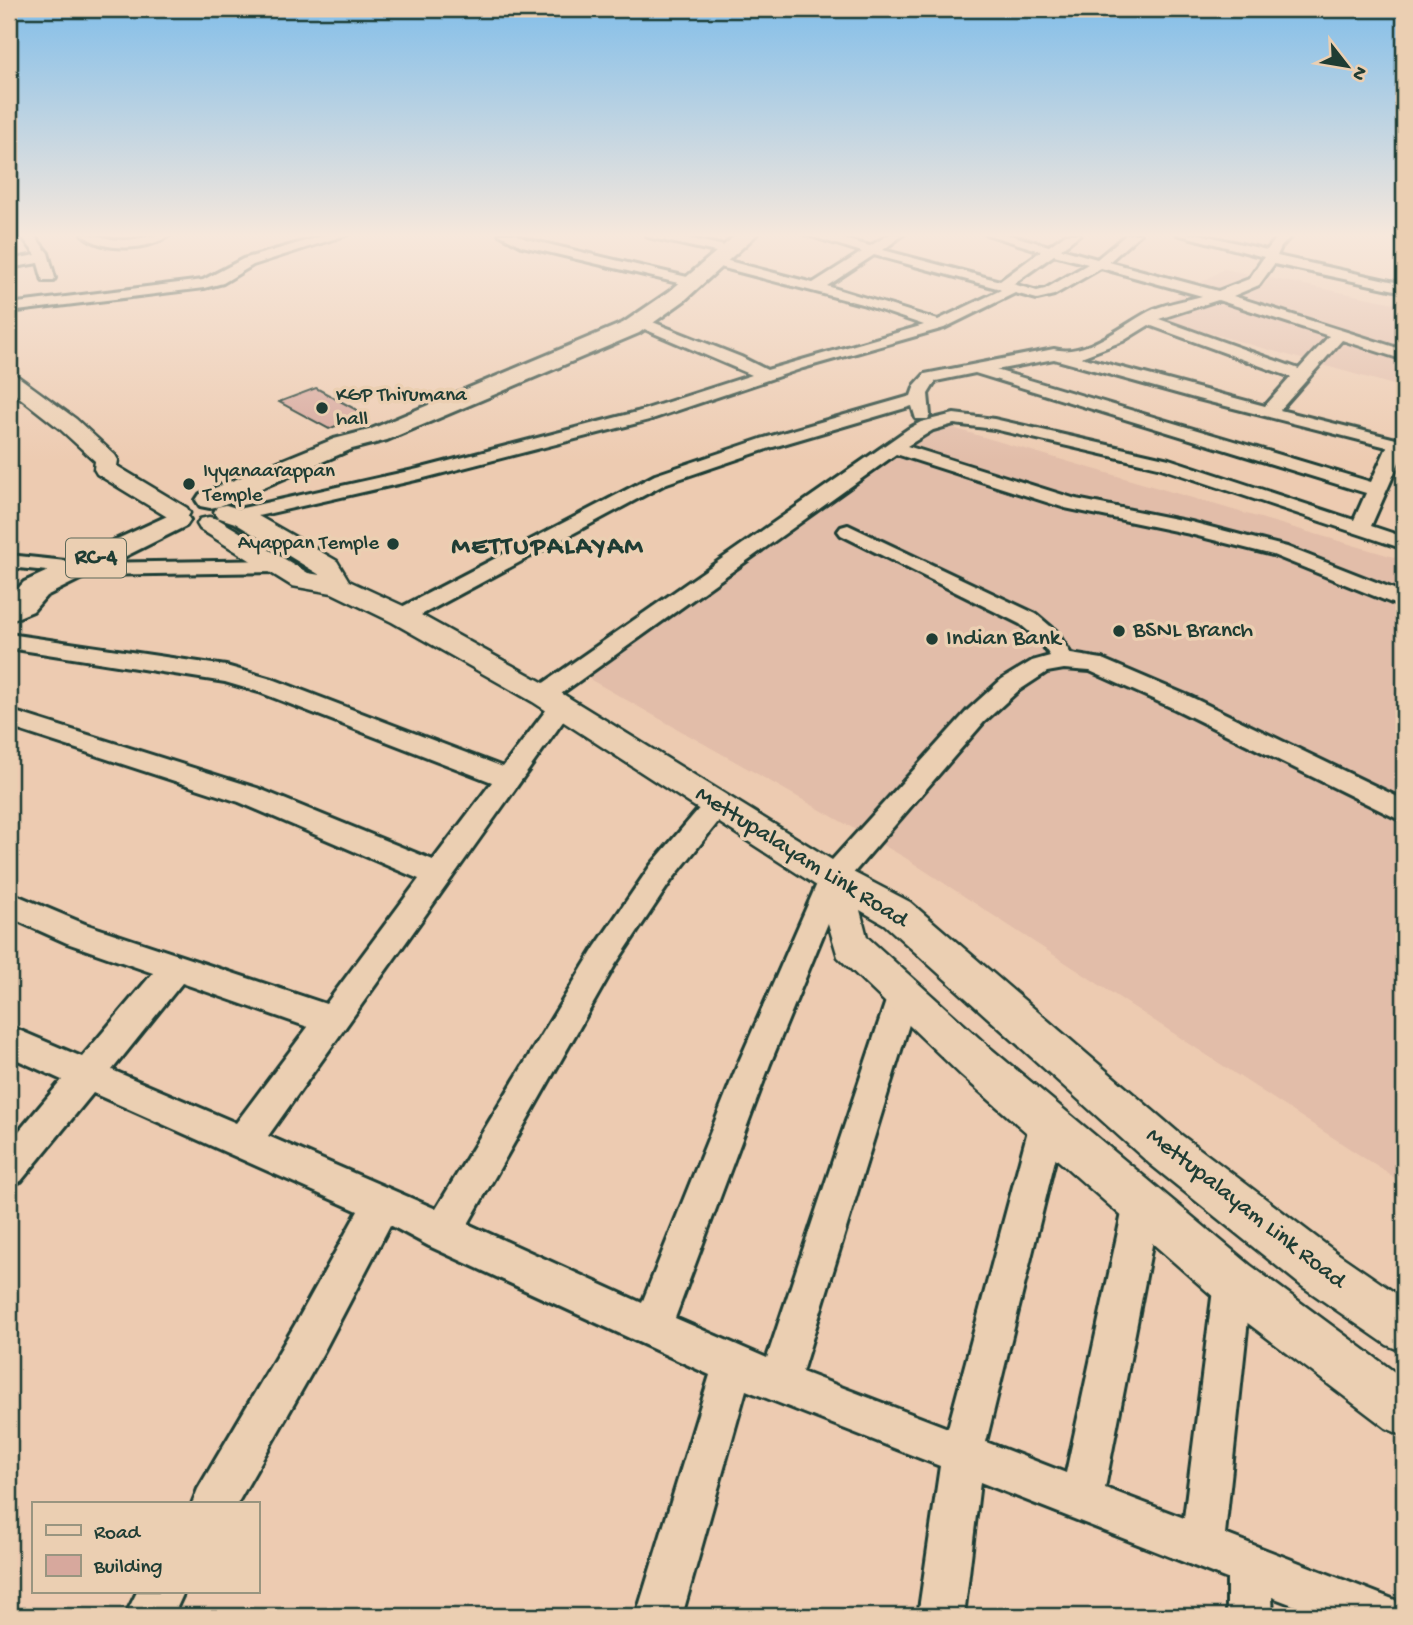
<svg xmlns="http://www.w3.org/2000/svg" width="1413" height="1625" viewBox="0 0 1413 1625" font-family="'Gochi Hand',sans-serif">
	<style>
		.built { fill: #e2bda9 }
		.building { fill: #d7a89d; stroke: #1f3d34; stroke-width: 2 }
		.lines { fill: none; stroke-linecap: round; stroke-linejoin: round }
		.minor-casing { stroke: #1f3d34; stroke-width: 6 }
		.tertiary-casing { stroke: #1f3d34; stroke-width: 5 }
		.primary-casing { stroke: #1f3d34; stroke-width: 6 }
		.minor { fill: #ebcfb2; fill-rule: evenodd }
		.tertiary { fill: #ebcfb2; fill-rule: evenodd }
		.primary { fill: #ebcfb2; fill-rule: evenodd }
		.poi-dot { fill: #1f3d34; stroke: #ebcfb2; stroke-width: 2.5 }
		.labels { text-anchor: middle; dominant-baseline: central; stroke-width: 7; stroke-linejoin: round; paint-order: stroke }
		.far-poi-label { font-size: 21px; fill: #1f3d34; stroke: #ebcfb2; text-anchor: start }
		.shield { fill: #ebcfb2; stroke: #5c695a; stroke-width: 2 }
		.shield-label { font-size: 23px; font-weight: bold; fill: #1f3d34 }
		.poi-label { font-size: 24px; fill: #1f3d34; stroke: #ebcfb2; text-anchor: start }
		.street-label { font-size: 24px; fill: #1f3d34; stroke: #ebcfb2 }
		.far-district-label { font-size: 26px; font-weight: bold; letter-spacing: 2px; fill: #1f3d34; stroke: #ebcfb2 }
	</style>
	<rect width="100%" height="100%" fill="#edcbb1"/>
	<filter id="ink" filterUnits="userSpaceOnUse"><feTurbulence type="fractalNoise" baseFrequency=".0143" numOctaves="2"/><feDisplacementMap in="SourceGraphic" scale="14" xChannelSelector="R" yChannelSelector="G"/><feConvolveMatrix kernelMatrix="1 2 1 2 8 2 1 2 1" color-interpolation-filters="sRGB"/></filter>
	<g filter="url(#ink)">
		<!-- built -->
		<path class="built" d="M 1224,269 L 1404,305 L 1404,388 L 1146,315 Z
			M 929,421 L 1404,560 L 1404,1184 L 904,857 L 577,672 Z"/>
		<!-- building -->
		<path class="building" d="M 316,388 L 364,414 L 329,429 L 279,402 Z"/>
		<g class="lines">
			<!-- minor casing -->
			<g class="minor-casing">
				<path id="minor" d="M 20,234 L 33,234 L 48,253 L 55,278 L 53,281 L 43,281 L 38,263 L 9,268 L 9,260 L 36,255 Z
					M 82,234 C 97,234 111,241 126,240 C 142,239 155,234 171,234 C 150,251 103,253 82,234 Z
					M 330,234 L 349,234 L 253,265 L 223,283 L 204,288 L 9,312 L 9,304 L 203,280 L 243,259 Z
					M 499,234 L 515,234 L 526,239 L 700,280 L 702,283 L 695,287 L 522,246 Z
					M 646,234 L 669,234 L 734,248 L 735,251 L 729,255 L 648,237 Z
					M 804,234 L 824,234 L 870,246 L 890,234 L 904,234 L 883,250 L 1000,281 L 1041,251 L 986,234 L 1006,234 L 1049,246 L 1066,234 L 1080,234 L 1061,249 L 1097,259 L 1127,234 L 1140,234 L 1109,262 L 1218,291 L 1249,279 L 1264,257 L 1177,234 L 1199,234 L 1267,250 L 1280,234 L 1293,234 L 1281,247 L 1277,256 L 1404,284 L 1404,292 L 1274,264 L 1259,285 L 1233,296 L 1404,350 L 1404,360 L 1342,340 L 1280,410 L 1404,441 L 1404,451 L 1371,526 L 1404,537 L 1404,549 L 1158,467 L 994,429 L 954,424 L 933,430 L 907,446 L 1076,499 L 1191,522 L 1287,547 L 1404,593 L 1404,608 L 1273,555 L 1190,534 L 1065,508 L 896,454 L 551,701 L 543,703 L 535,701 L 531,695 L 535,689 L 908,429 L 921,422 L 954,414 L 994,419 L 1169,459 L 1354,520 L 1366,493 L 975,373 L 936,381 L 928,394 L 930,415 L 928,419 L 916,419 L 912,406 L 773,447 L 667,483 L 410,621 L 394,621 L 391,616 L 394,611 L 655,475 L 761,439 L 911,396 L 915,385 L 925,374 L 1054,349 C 1087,358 1126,322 1154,309 C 1169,303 1187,300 1202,296 L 1101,268 L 1054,295 L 1037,299 L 1015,293 L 944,328 L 803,368 L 649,420 L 420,479 L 236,521 L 226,515 L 229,511 L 418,469 L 637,412 L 752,375 L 635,325 L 633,322 L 635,319 L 645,319 L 741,357 L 767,370 L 924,325 L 862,304 L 712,265 L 710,262 L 717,258 L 813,283 L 862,252 ZM 874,255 L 997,288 L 1001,290 L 938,320 L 827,286 ZM 1054,255 L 1088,264 L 1045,289 L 1037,291 L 1013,284 ZM 1218,300 L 1329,336 L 1299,369 L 1159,319 ZM 1149,325 L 1291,377 L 1265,406 L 1081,357 L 1123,341 ZM 1054,359 L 1198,399 L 1387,447 L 1371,482 L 996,370 Z
					M 848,525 L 1036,614 L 1056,631 L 1071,654 L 1102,659 L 1191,697 L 1404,800 L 1404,822 L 1175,709 L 1090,671 L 1064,669 L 1047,672 L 1018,691 L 984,722 L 844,884 L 770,1064 L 675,1318 L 767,1358 L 888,995 L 892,985 L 903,981 L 914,985 L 918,995 L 802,1372 L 948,1428 L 1030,1123 L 1035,1111 L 1047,1106 L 1059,1111 L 1064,1123 L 986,1442 L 1066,1473 L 1124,1204 L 1129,1191 L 1142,1186 L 1155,1191 L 1160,1204 L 1105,1488 L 1184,1518 L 1214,1282 L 1220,1269 L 1233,1263 L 1246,1269 L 1252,1282 L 1225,1534 L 1395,1600 L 1402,1616 L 1322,1616 L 1272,1597 L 1273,1616 L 1227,1616 L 1227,1579 L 980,1482 L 964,1616 L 918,1616 L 940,1466 L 746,1390 L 682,1616 L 636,1616 L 710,1375 L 429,1246 L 390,1225 L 324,1351 L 237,1504 L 192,1504 L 198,1489 L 296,1323 L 358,1211 L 93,1093 L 21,1181 L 9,1186 L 9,1143 L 62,1080 L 9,1056 L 9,1026 L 82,1057 L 153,973 L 67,943 L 9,917 L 9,892 L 85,924 L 326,1004 L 419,879 L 239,802 L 9,727 L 9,710 L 257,788 L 433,860 L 492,782 L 259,692 L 225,682 L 9,648 L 9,634 L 226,666 L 275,680 L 503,767 L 553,701 L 561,699 L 569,701 L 573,707 L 569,713 L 268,1136 L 436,1209 L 595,947 L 651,865 L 708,798 L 717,795 L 726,798 L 730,805 L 726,812 L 671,881 L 615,965 L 468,1224 L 642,1303 L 738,1064 L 823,870 L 968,710 L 1002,679 L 1032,661 L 1050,656 L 1040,641 L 1020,624 L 841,535 L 838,531 L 841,527 ZM 182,983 L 308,1027 L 236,1123 L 112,1070 Z
					M 9,555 L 75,562 L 84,566 L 92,563 L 278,560 L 285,562 L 288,566 L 285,570 L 278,572 L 92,575 L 83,571 L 75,574 L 9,567 Z
					M 137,1592 L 184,1592 L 173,1616 L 125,1616 Z"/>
			</g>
			<!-- tertiary casing -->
			<g class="tertiary-casing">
				<path id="tertiary" d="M 9,373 L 16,375 L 76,419 L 115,455 L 118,460 L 117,466 L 187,508 L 190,513 L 187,518 L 178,520 L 169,518 L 97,474 L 94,469 L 95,461 L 60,429 L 9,389 Z
					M 226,505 L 253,513 L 337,561 L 349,581 L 412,610 L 553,688 L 845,868 L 910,902 L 1180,1134 L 1337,1253 L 1404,1299 L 1404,1352 L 1387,1345 L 1303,1287 L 1150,1164 L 884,924 L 860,910 L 867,937 L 989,1047 L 1250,1265 L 1404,1379 L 1404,1436 L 1386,1428 L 1216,1299 L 961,1075 L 838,957 L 817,886 L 533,702 L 392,622 L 332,593 L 292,586 L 200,529 L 197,524 L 200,519 L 209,517 L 218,519 L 308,573 L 320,575 L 235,523 L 217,517 L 214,512 L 217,507 Z"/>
			</g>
			<!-- primary casing -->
			<g class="primary-casing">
				<path id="primary" d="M 737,234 L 757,234 L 685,300 L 639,333 L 387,440 L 352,449 L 220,506 L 210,508 L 200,506 L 196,500 L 200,494 L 334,439 L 369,430 L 623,323 L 670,291 Z
					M 176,512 L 186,514 L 190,520 L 186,526 L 46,596 L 33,611 L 9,621 L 9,598 L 24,582 Z"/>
			</g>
			<!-- minor -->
			<use href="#minor" class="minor"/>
			<!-- tertiary -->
			<use href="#tertiary" class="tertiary"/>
			<!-- primary -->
			<use href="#primary" class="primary"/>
		</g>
	</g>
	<!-- sky -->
	<linearGradient id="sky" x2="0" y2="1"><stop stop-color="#82bee9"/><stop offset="0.51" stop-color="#f7e8dc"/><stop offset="1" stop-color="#f7e8dc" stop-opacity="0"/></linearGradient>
	<rect width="1413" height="461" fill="url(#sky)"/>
	<!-- markers -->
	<g class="poi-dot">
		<circle cx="322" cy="408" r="7"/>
		<circle cx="189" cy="484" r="7"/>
		<circle cx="393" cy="544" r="7"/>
		<circle cx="1119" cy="631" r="7"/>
		<circle cx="932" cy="639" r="7"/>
	</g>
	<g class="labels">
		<!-- far-poi labels -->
		<g class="far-poi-label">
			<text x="336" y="396">KGP Thirumana<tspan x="336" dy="24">hall</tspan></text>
			<text x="203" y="472">Iyyanaarappan<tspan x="203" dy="24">Temple</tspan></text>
			<text x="379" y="544" text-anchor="end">Ayappan Temple</text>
		</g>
		<!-- shield labels -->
		<rect class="shield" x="66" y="538.5" width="60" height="39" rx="5"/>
		<g class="shield-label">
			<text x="96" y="558">RC-4</text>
		</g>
		<!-- poi labels -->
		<g class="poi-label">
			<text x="1133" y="631">BSNL Branch</text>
			<text x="946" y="639">Indian Bank</text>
		</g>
		<!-- street labels -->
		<g class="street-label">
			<text transform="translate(801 858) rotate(32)">Mettupalayam Link Road</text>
			<text transform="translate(1245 1209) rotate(38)">Mettupalayam Link Road</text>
		</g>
		<!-- far-district labels -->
		<g class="far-district-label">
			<text x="548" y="548">METTUPALAYAM</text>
		</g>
	</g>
	<!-- margin -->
	<rect width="1413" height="1625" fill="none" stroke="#ebcfb2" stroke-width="35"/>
	<rect x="18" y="18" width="1378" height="1590" fill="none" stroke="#1f3d34" stroke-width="2.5" filter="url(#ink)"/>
	<!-- legend -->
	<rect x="32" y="1502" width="228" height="91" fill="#ebcfb2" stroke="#999580" stroke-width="2"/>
	<rect x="46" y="1525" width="35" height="10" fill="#ebcfb2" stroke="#999580" stroke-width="2"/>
	<text x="94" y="1538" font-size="21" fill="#1f3d34">Road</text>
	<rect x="46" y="1555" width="35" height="21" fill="#d7a89d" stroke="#999580" stroke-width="2"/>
	<text x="94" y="1572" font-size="21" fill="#1f3d34">Building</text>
	<!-- north arrow -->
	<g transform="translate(1347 66) rotate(121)" stroke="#ebcfb2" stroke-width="5" paint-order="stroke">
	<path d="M0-5L12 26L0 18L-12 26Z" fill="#1f3d34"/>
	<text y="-10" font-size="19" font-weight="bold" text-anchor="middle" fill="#1f3d34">N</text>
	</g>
</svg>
